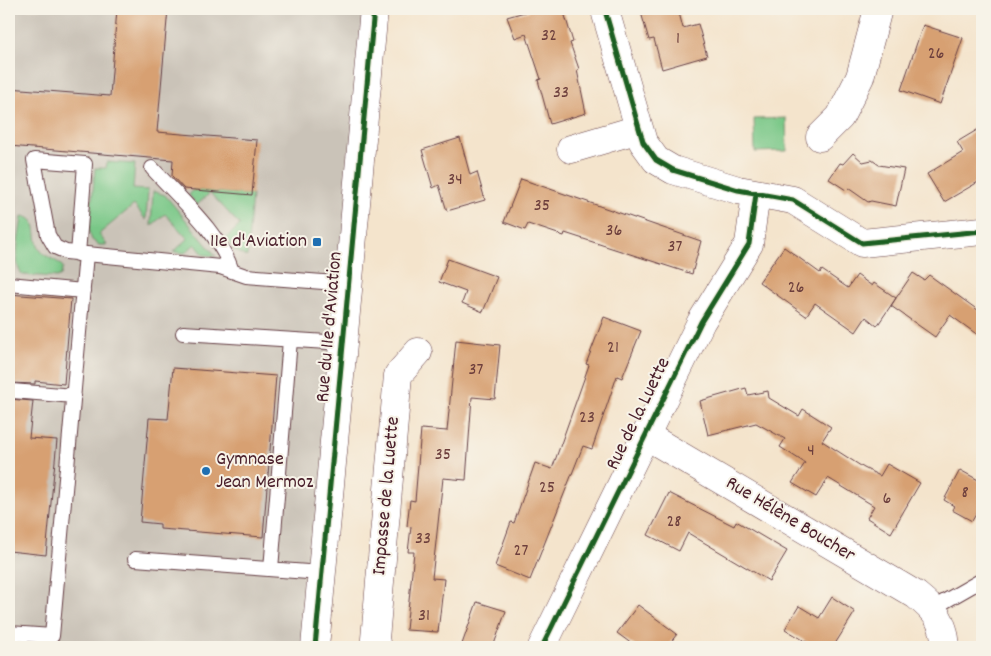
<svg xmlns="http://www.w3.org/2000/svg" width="991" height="656" viewBox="0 0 991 656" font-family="Dekko,sans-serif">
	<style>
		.industrial { fill: #cac3b8 }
		.green { fill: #79c787; stroke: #627359 }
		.building { fill: #d7a072 }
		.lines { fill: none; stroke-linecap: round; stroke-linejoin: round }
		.service-casing { stroke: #643d43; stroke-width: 16 }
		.minor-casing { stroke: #643d43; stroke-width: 29 }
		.tertiary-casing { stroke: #643d43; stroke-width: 29 }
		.service { stroke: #fff; stroke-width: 14 }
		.minor { stroke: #fff; stroke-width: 28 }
		.tertiary { stroke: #fff; stroke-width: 28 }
		.cycleway-casing { stroke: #f7f3e8; stroke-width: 8 }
		.cycleway { stroke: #1b5e20; stroke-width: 5 }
		.poi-dot { fill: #1f6fb2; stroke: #f7f3e8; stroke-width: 2 }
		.labels { text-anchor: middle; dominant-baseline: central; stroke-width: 4; stroke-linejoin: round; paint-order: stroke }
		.number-label { font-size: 18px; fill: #6d3f3d }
		.poi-label { font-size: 20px; fill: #4a1f2b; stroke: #f7f3e8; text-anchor: end }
		.street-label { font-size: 20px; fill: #4a1f2b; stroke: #f7f3e8 }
	</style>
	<rect width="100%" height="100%" fill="#f7f3e8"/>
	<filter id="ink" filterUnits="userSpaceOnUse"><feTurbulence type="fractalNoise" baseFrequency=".02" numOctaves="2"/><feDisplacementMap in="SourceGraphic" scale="10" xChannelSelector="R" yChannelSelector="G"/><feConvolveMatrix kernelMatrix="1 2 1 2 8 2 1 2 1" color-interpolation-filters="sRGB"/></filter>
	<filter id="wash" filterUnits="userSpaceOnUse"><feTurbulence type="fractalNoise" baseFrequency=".0096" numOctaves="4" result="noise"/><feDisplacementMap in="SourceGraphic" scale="20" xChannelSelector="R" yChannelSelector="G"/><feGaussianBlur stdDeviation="1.12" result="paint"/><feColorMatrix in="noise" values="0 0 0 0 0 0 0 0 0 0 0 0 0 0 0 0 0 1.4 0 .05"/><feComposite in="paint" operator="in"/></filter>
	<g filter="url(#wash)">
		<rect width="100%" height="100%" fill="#f4e4cc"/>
		<!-- industrial -->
		<path class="industrial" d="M 9,9 L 374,9 L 314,647 L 9,647 Z"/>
		<!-- green -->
		<path class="green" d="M 786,118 L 787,151 L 755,152 L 754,119 Z
			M 107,162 L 135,164 L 133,189 L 148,190 L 146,220 L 134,205 L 99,234 L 107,245 L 99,245 L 92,240 L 89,232 L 95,168 L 106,168 Z
			M 193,190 L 252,195 L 247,257 L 234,250 L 226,238 L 240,225 L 210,193 L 197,205 L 189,195 Z
			M 153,191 L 165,195 L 216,256 L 204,255 L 195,244 L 185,253 L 173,252 L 188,239 L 165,214 L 151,226 Z
			M 22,216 C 39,218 34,234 38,246 C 43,258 56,258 63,267 L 61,275 L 57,277 L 23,275 C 11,266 21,230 22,216 Z"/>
		<g id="blocks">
			<!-- building -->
			<path class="building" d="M 117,9 L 168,9 L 157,132 L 257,140 L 252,195 L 184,189 L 172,176 L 173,160 L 9,146 L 9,88 L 110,96 Z
				M 535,9 L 563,9 L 573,42 L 570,43 L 579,69 L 577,70 L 586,113 L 550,124 L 538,80 L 541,79 L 526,34 L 515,38 L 507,17 Z
				M 640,9 L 678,9 L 683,28 L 698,24 L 707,56 L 662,69 L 654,39 L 649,40 Z
				M 923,25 L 963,38 L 940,104 L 901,90 Z
				M 982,127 L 982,184 L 980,181 L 944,202 L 927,174 L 963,152 L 957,142 Z
				M 460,138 L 470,175 L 477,172 L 485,200 L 447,211 L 439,185 L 433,188 L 422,150 Z
				M 853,153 L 863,162 L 872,160 L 879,165 L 904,169 L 896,206 L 871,201 L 868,202 L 848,188 L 846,190 L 829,179 L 840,163 L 843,164 Z
				M 521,179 L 701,241 L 692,274 L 565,233 L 564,236 L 528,224 L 525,230 L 504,222 Z
				M 784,247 L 820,273 L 822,270 L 848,288 L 857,275 L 872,286 L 874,283 L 896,298 L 913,273 L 924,280 L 929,275 L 982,313 L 982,338 L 950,315 L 935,337 L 891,306 L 896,298 L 877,326 L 866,317 L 856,332 L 815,303 L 806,316 L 759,282 Z
				M 448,259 L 497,277 L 483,312 L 462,303 L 466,292 L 439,282 Z
				M 9,294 L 71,299 L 64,384 L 35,381 L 35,384 L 9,383 Z
				M 604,317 L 641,331 L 622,378 L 617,376 L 592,449 L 583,446 L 530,580 L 495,566 L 511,522 L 514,523 L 535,463 L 552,469 L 589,365 L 586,364 Z
				M 456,340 L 500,345 L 495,399 L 472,397 L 466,480 L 443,478 L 432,578 L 444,579 L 438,632 L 406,630 L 414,552 L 408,552 L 411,527 L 407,526 L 410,500 L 415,501 L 421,429 L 447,431 Z
				M 173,368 L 276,376 L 263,537 L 160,529 L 160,524 L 140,522 L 149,418 L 168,419 Z
				M 746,388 L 748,395 L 768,391 L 769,398 L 799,416 L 803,409 L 831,427 L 822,441 L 864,468 L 880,476 L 887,464 L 920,483 L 891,533 L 867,518 L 874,506 L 828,478 L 816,497 L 792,483 L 805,463 L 780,447 L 785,439 L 756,423 L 708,435 L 700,401 Z
				M 9,399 L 33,401 L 29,438 L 57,440 L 46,555 L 9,551 Z
				M 960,470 L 982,482 L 982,504 L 972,521 L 952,510 L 954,506 L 944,500 Z
				M 669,493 L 734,526 L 736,521 L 787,551 L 769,581 L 688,533 L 679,551 L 648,535 Z
				M 832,597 L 855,612 L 833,647 L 815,647 L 785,629 L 799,606 L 819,618 Z
				M 477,602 L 506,611 L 493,647 L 461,647 Z
				M 638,605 L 677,634 L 667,647 L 636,647 L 617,633 Z"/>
		</g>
	</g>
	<g filter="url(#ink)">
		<use href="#blocks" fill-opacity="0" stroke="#643d43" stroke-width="1"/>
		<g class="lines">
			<!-- service casing -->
			<g class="service-casing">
				<path id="service" d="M 152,168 C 179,198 220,233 232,271
					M 78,254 L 85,164 L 34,160 L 48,235 L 55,247 L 66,252 L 220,267 L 246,276 L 349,284
					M 9,284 L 83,291
					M 183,333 L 343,343
					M 12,391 L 74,396
					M 135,559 L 321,573
					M 271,569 L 290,340
					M 933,608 L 982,580
					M 9,633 L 52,636 L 86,254"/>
			</g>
			<!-- minor casing -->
			<g class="minor-casing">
				<path id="minor" d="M 607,9 L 606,14 L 643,142 L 656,160 L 673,170 L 738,190 L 793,200 L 862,243 L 982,231
					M 820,137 L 840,117 L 860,77 L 878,9
					M 571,149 L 639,129
					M 645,435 L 916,595 C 936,611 944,621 946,647
					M 377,647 L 375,639 L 398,375 L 418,352
					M 542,647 L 701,322 L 749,244 L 756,194"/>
			</g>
			<!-- tertiary casing -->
			<g class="tertiary-casing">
				<path id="tertiary" d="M 315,647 L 374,9"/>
			</g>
			<!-- service -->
			<use href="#service" class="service"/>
			<!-- minor -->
			<use href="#minor" class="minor"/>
			<!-- tertiary -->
			<use href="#tertiary" class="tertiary"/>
			<!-- cycleway casing -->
			<g class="cycleway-casing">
				<path id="cycleway" d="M 607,9 L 606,14 L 643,142 L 656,160 L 673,170 L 738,190 L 793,200 L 862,243 L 982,231
					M 315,647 L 374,9
					M 542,647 L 701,322 L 749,244 L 756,194"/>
			</g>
			<!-- cycleway -->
			<use href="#cycleway" class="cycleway"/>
		</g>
	</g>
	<!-- markers -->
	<g class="poi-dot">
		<rect x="312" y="237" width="10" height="10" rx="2.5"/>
		<circle cx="206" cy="471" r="5"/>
	</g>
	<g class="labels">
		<!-- number labels -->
		<g class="number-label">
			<text x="549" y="36">32</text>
			<text x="678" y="39">1</text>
			<text x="936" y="54">26</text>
			<text x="561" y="93">33</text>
			<text x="455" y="180">34</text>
			<text x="542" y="206">35</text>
			<text x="614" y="231">36</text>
			<text x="675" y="247">37</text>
			<text x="796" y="288">26</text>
			<text x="613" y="348">21</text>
			<text x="476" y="370">37</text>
			<text x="587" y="418">23</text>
			<text x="811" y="451">4</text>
			<text x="443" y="455">35</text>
			<text x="547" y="488">25</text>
			<text x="965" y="493">8</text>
			<text x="887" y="499">6</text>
			<text x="674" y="522">28</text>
			<text x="423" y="539">33</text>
			<text x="521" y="551">27</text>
			<text x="424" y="616">31</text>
		</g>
		<!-- poi labels -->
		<g class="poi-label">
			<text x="307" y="242">11e d'Aviation</text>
			<text x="216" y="460" text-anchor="start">Gymnase<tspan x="216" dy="23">Jean Mermoz</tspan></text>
		</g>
		<!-- street labels -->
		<g class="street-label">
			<text transform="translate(330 327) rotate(-85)">Rue du 11e d'Aviation</text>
			<text transform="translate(639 414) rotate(-64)">Rue de la Luette</text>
			<text transform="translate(387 496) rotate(-85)">Impasse de la Luette</text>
			<text transform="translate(790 520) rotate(31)">Rue Hélène Boucher</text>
		</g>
	</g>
	<!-- margin -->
	<rect width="991" height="656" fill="none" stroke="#f7f3e8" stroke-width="30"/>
</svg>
